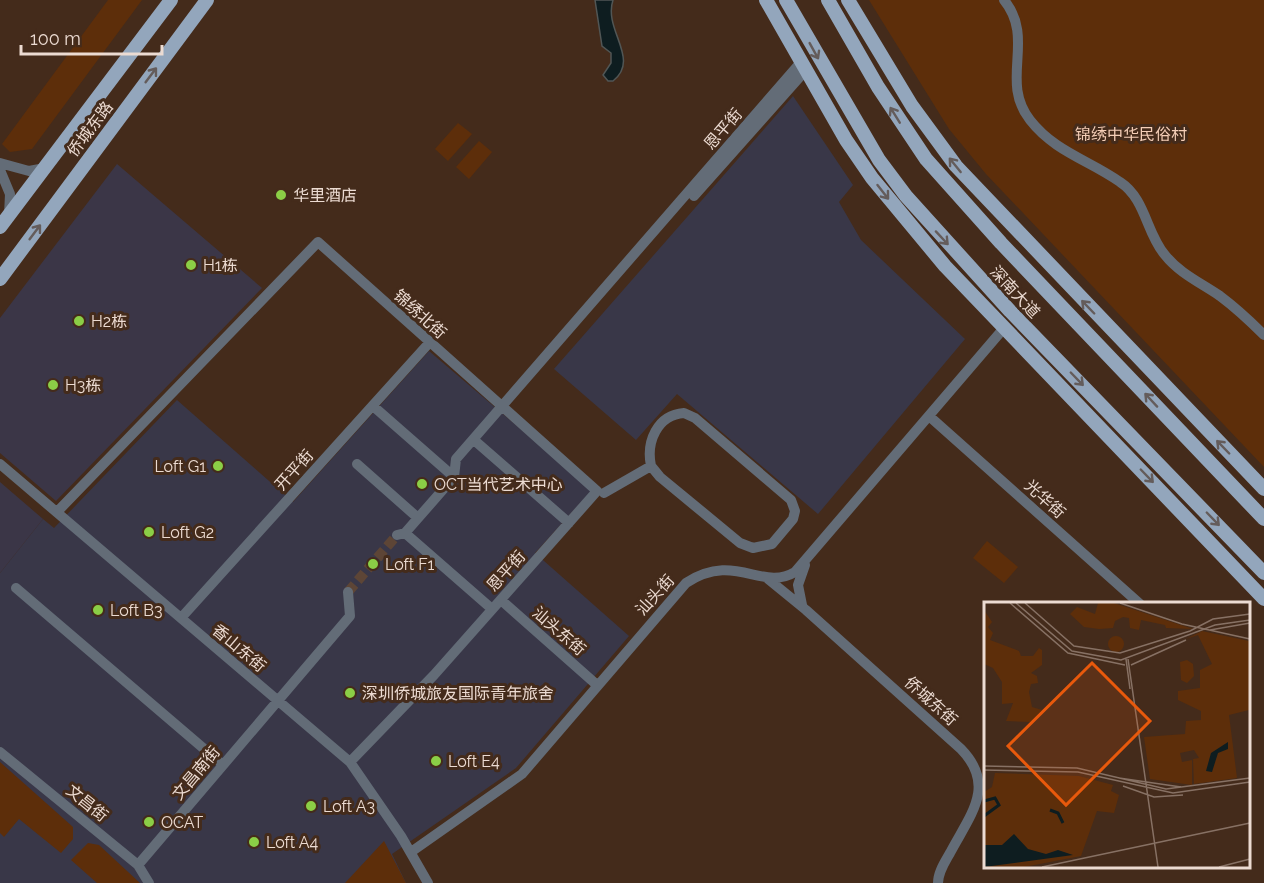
<svg xmlns="http://www.w3.org/2000/svg" width="1264" height="883" viewBox="0 0 1264 883" font-family="Raleway,'Noto Sans SC',sans-serif">
	<style>
		.commercial { fill: #393748 }
		.industrial { fill: #3b3647 }
		.green { fill: #5d2e0a }
		.water { fill: #0e1d20; stroke: #515655; stroke-width: 1.5 }
		.lines { fill: none; stroke-linecap: round; stroke-linejoin: round }
		.minor-tunnel { stroke: #5d4536; stroke-width: 10; stroke-dasharray: 10 5; stroke-linecap: butt }
		.minor { stroke: #636c77; stroke-width: 10 }
		.major { stroke: #93a6bc; stroke-width: 14 }
		.oneway { stroke: #645c5b }
		.poi-dot { fill: #8bce46; stroke: #442b1b; stroke-width: 2 }
		.labels { text-anchor: middle; dominant-baseline: central; stroke-width: 6; stroke-linejoin: round; paint-order: stroke }
		.street-label { font-size: 16px; fill: #ecdbd2; stroke: #442b1b }
		.park-label { font-size: 16px; fill: #f5ceb7; stroke: #442b1b }
		.poi-label { font-size: 16px; fill: #ecdbd2; stroke: #442b1b; text-anchor: start }
		.inset-river { fill: none; stroke: #0e1d20; stroke-width: 3 }
		.inset-road { fill: none; stroke: #877164; stroke-width: 1.5 }
		.view { fill: #e8590c; fill-opacity: 0.15; stroke: #e8590c; stroke-width: 3 }
		.inset-edge { fill: none; stroke: #ecdbd2; stroke-width: 3 }
	</style>
	<rect width="100%" height="100%" fill="#442b1b"/>
	<!-- commercial -->
	<path class="commercial" d="M 793,96 L 853,185 L 839,202 L 861,240 L 965,339 L 818,514 L 677,394 L 636,440 L 554,369 Z
		M 429,351 L 592,490 L 535,553 L 629,636 L 516,768 L 392,854 L 406,883 L 0,883 L 0,573 L 43,519 L 54,528 L 177,400 L 293,502 Z"/>
	<!-- industrial -->
	<path class="industrial" d="M 117,164 L 262,288 L 56,501 L 0,453 L 0,318 Z
		M 0,482 L 43,519 L 0,573 Z"/>
	<!-- green -->
	<path class="green" d="M 108,0 L 142,0 L 32,149 L 10,152 L 2,144 Z
		M 869,0 L 1264,0 L 1264,467 L 986,174 L 949,129 Z
		M 458,123 L 472,134 L 448,161 L 435,149 Z
		M 479,141 L 492,152 L 469,179 L 456,167 Z
		M 987,541 L 1018,567 L 1004,583 L 973,558 Z
		M 0,762 L 73,827 L 73,839 L 61,853 L 19,819 L 4,837 L 0,833 Z
		M 384,841 L 406,883 L 345,883 Z
		M 88,843 L 99,845 L 140,883 L 97,883 L 71,860 Z"/>
	<!-- water -->
	<path class="water" d="M 595,0 L 613,0 C 603,30 641,59 613,81 L 608,81 L 603,75 L 611,63 L 611,53 L 602,46 Z"/>
	<g class="lines">
		<!-- minor-tunnel -->
		<path class="minor-tunnel" d="M 348,592 L 397,535"/>
		<!-- minor -->
		<path class="minor" d="M 1004,0 C 1036,39 999,81 1030,120 C 1055,152 1089,160 1120,182 C 1146,199 1146,233 1165,255 C 1179,273 1201,283 1220,296 C 1236,308 1250,321 1264,335
			M 0,163 L 29,171 L 45,168
			M 0,170 L 10,194 L 9,215
			M 694,196 L 806,70
			M 373,406 L 454,477
			M 929,416 L 1140,604
			M 474,440 L 569,523
			M 0,464 L 350,762 L 401,836 L 428,883
			M 357,464 L 418,518
			M 604,493 L 651,466 L 660,477 L 740,543 L 753,548 L 772,544 L 793,519 L 795,511 L 791,500 L 695,418 L 684,413 C 657,415 646,442 651,466
			M 57,512 L 318,242 L 597,491 L 434,675 L 350,762
			M 405,533 L 492,609
			M 397,535 L 405,533 L 454,477 L 456,459 L 801,62
			M 768,579 L 806,610 L 961,749 C 997,786 970,815 950,853 C 945,862 938,872 938,883
			M 16,588 L 223,765
			M 501,600 L 597,685
			M 802,605 L 798,585 L 805,565
			M 181,618 L 430,342
			M 0,752 L 138,865 L 149,883
			M 411,852 L 522,774 L 686,583 C 735,551 762,592 795,572 L 1004,328
			M 138,865 L 350,616 L 348,592"/>
		<!-- major -->
		<path class="major" d="M 766,0 L 846,140 L 872,178 L 945,266 L 1264,599
			M 786,0 L 879,160 L 906,196 L 1010,311 L 1264,573
			M 828,0 L 878,87 L 926,159 L 1001,243 L 1264,519
			M 848,0 L 912,106 L 956,166 L 1264,489
			M 0,227 L 171,0
			M 0,279 L 207,0"/>
	</g>
	<!-- one-way arrows -->
	<defs><path id="oneway-shaft" d="M-6 0H5M1.5-3L5.5 0L1.5 3" fill="none" stroke-width="1.6" stroke-linecap="round" stroke-linejoin="round" transform="scale(1.5)"/></defs>
	<g class="oneway">
		<use href="#oneway-shaft" transform="translate(814 51) rotate(61)"/>
		<use href="#oneway-shaft" transform="translate(151 75) rotate(-53)"/>
		<use href="#oneway-shaft" transform="translate(895 115) rotate(-122)"/>
		<use href="#oneway-shaft" transform="translate(955 165) rotate(-129)"/>
		<use href="#oneway-shaft" transform="translate(883 192) rotate(52)"/>
		<use href="#oneway-shaft" transform="translate(35 232) rotate(-53)"/>
		<use href="#oneway-shaft" transform="translate(942 238) rotate(47)"/>
		<use href="#oneway-shaft" transform="translate(1088 307) rotate(-134)"/>
		<use href="#oneway-shaft" transform="translate(1077 379) rotate(46)"/>
		<use href="#oneway-shaft" transform="translate(1151 400) rotate(-133)"/>
		<use href="#oneway-shaft" transform="translate(1223 447) rotate(-134)"/>
		<use href="#oneway-shaft" transform="translate(1147 476) rotate(46)"/>
		<use href="#oneway-shaft" transform="translate(1213 519) rotate(46)"/>
	</g>
	<!-- markers -->
	<g class="poi-dot">
		<circle cx="281" cy="195" r="6"/>
		<circle cx="191" cy="265" r="6"/>
		<circle cx="79" cy="321" r="6"/>
		<circle cx="53" cy="385" r="6"/>
		<circle cx="218" cy="466" r="6"/>
		<circle cx="422" cy="484" r="6"/>
		<circle cx="149" cy="532" r="6"/>
		<circle cx="373" cy="564" r="6"/>
		<circle cx="98" cy="610" r="6"/>
		<circle cx="350" cy="693" r="6"/>
		<circle cx="436" cy="761" r="6"/>
		<circle cx="311" cy="806" r="6"/>
		<circle cx="149" cy="822" r="6"/>
		<circle cx="254" cy="842" r="6"/>
	</g>
	<g class="labels">
		<!-- street labels -->
		<g class="street-label">
			<text transform="translate(90 129) rotate(-53)">侨城东路</text>
			<text transform="translate(723 129) rotate(-49)">恩平街</text>
			<text transform="translate(1015 292) rotate(47)">深南大道</text>
			<text transform="translate(420 314) rotate(42)">锦绣北街</text>
			<text transform="translate(294 470) rotate(-48)">开平街</text>
			<text transform="translate(1045 499) rotate(42)">光华街</text>
			<text transform="translate(506 571) rotate(-48)">恩平街</text>
			<text transform="translate(655 595) rotate(-48)">汕头街</text>
			<text transform="translate(559 631) rotate(41)">汕头东街</text>
			<text transform="translate(239 648) rotate(40)">香山东街</text>
			<text transform="translate(931 701) rotate(42)">侨城东街</text>
			<text transform="translate(196 773) rotate(-50)">文昌南街</text>
			<text transform="translate(87 803) rotate(39)">文昌街</text>
		</g>
		<!-- park labels -->
		<g class="park-label">
			<text x="1131" y="134">锦绣中华民俗村</text>
		</g>
		<!-- poi labels -->
		<g class="poi-label">
			<text x="293" y="195">华里酒店</text>
			<text x="203" y="265">H1栋</text>
			<text x="91" y="321">H2栋</text>
			<text x="65" y="385">H3栋</text>
			<text x="206" y="466" text-anchor="end">Loft G1</text>
			<text x="434" y="484">OCT当代艺术中心</text>
			<text x="161" y="532">Loft G2</text>
			<text x="385" y="564">Loft F1</text>
			<text x="110" y="610">Loft B3</text>
			<text x="362" y="693">深圳侨城旅友国际青年旅舍</text>
			<text x="448" y="761">Loft E4</text>
			<text x="323" y="806">Loft A3</text>
			<text x="161" y="822">OCAT</text>
			<text x="266" y="842">Loft A4</text>
		</g>
	</g>
	<!-- overview -->
	<g transform="translate(984 602)">
		<rect width="266" height="266" fill="#442b1b"/>
		<path d="M 114,1 L 130,1 L 209,27 L 182,26 L 181,23 L 157,18 L 155,28 L 146,26 L 145,16 L 139,15 L 131,19 L 129,26 L 115,27 L 100,25 L 86,12 L 93,5 L 111,12 ZM 0,8 L 8,20 L 4,25 L 9,31 L 6,38 L 35,49 L 37,54 L 49,54 L 55,46 L 58,48 L 58,63 L 47,71 L 53,74 L 54,81 L 47,82 L 45,90 L 48,105 L 58,108 L 46,120 L 22,119 L 29,101 L 18,102 L 18,80 L 9,66 L 0,62 ZM 218,29 L 265,39 L 265,108 L 245,113 L 253,176 L 210,182 L 209,157 L 215,156 L 210,148 L 196,151 L 198,160 L 208,158 L 208,183 L 166,177 L 160,135 L 201,132 L 202,119 L 217,118 L 217,109 L 194,98 L 194,89 L 216,86 L 216,68 L 228,62 L 214,33 L 202,37 ZM124 42a8 8 0 1 1 16 0a8 8 0 1 1-16 0ZM 203,58 L 209,62 L 210,74 L 203,81 L 197,78 L 196,60 ZM 11,171 L 95,174 L 129,183 L 127,189 L 135,193 L 130,211 L 113,209 L 97,254 L 40,265 L 0,265 L 0,190 L 8,185 Z" fill="#5d2e0a"/>
		<path d="M 244,140 L 244,147 L 234,151 L 228,170 L 222,169 L 227,151 ZM 30,232 L 44,247 L 62,252 L 74,248 L 89,253 L 0,265 L 0,243 L 18,243 Z" fill="#0e1d20"/>
		<path class="inset-river" d="M 0,199 L 11,196 L 15,203 L 0,214M 66,208 L 74,211 L 79,221"/>
		<path class="inset-road" d="M 26,1 L 84,51 L 141,63M 32,1 L 88,49 L 137,58 L 231,23 L 266,18M 41,1 L 90,44 L 136,51 L 206,29 L 229,17 L 266,12M 136,1 L 198,22 L 266,37M 226,28 L 266,21M 142,57 L 146,87M 144,57 L 174,265M 147,63 L 202,38M 0,164 L 93,166 L 182,187 L 266,176M 0,168 L 94,170 L 189,191 L 266,180M 135,176 L 197,185M 139,184 L 170,195 L 199,193M 58,265 L 266,221M 235,265 L 266,257"/>
		<path class="view" d="M 108,61 L 166,119 L 82,203 L 24,144 Z"/>
		<rect width="266" height="266" class="inset-edge"/>
	</g>
	<!-- scale -->
	<path d="M21 45v9h141v-9" fill="none" stroke="#ecdbd2" stroke-width="3"/>
	<text x="30" y="45" font-size="18" fill="#ecdbd2" stroke="#442b1b" stroke-width="4.5" paint-order="stroke">100 m</text>
</svg>
